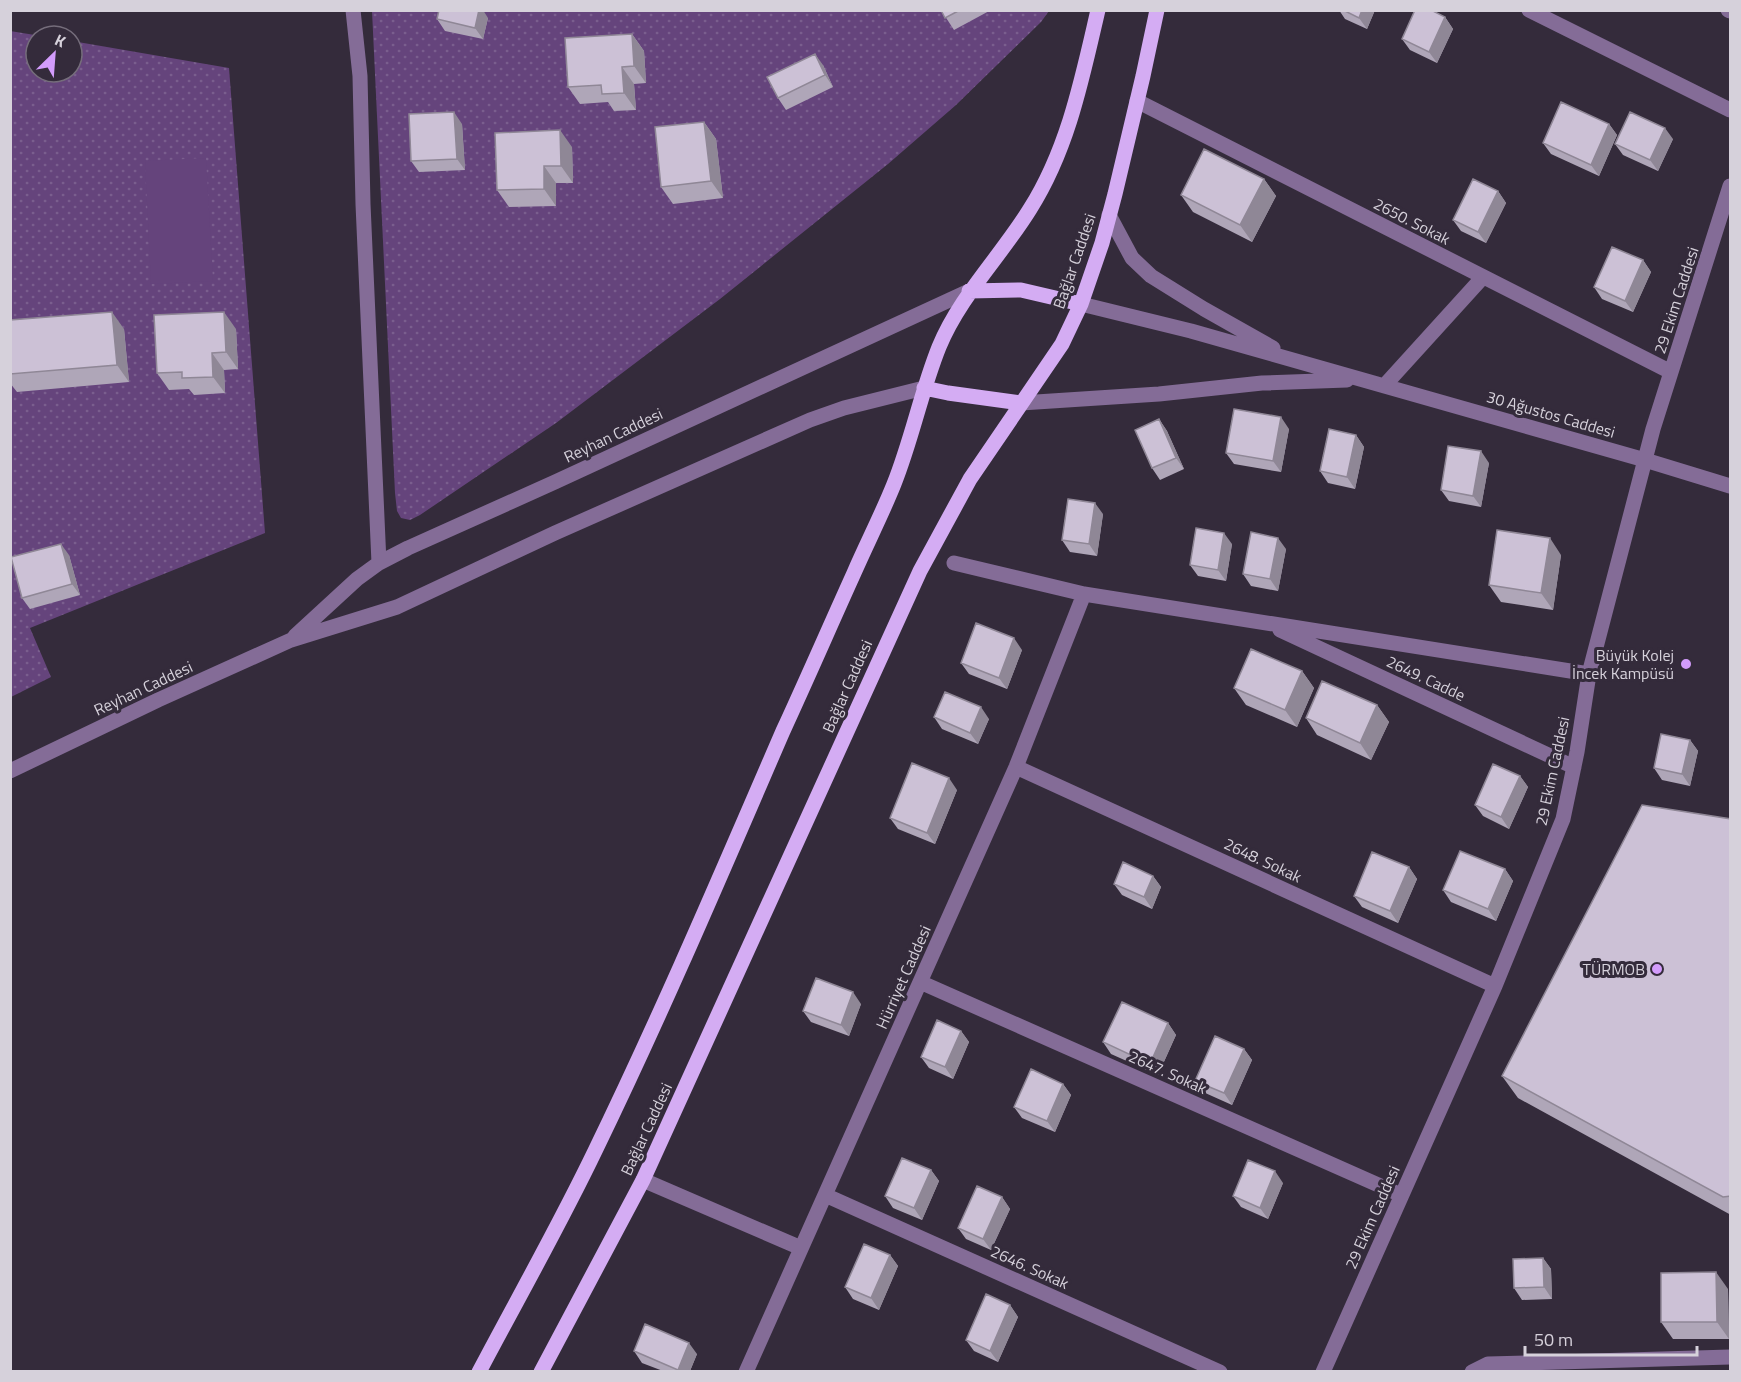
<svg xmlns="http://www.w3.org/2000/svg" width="1741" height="1382" viewBox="0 0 1741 1382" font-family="'Titillium Web',sans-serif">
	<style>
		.green { fill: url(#green-dots) }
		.pitch { fill: #65447c }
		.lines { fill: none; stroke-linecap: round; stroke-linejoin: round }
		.minor { stroke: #846c97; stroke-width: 15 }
		.major { stroke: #d4acf3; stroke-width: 15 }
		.wall { fill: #afa6b8 }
		.shaded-wall { fill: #8f8796 }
		.building { fill: #ccc1d6; stroke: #8f8796; stroke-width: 1.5 }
		.poi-dot { fill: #d39cfc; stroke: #342b3b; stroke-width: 2 }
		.labels { text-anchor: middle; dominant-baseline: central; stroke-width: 6; stroke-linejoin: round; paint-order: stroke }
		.street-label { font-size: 16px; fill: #d6d1db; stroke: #342b3b }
		.poi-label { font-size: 16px; fill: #d6d1db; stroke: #342b3b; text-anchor: end }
	</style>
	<defs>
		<pattern id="green-dots" width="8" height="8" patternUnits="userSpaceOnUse" patternTransform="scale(1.5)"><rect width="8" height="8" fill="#65447c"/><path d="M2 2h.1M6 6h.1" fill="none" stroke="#7a5e8e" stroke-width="1.8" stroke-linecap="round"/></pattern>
	</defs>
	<rect width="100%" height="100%" fill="#342b3b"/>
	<!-- green -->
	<path class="green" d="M 372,11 L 1049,11 L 1041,22 L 956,105 L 888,164 L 720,299 L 556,423 L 420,515 L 410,520 L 401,518 L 397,511 L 395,493 Z
		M 10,31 L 41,36 L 36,36 L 36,72 L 72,72 L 72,41 L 229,68 L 265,533 L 30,628 L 51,677 L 11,697 Z"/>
	<!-- pitch -->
	<path class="pitch" d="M 206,158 L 213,281 L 151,284 L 145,161 Z"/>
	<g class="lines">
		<!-- minor -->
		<path class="minor" d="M 353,10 L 360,76 L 363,204 L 379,563
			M 1529,10 L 1730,110
			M 1728,10 L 1730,11
			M 1137,101 L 1671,372
			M 1109,215 L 1132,258 L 1151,276 L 1204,309 L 1273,348
			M 1081,304 L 1191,331 L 1645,460 L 1730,486
			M 1384,386 L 1483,277
			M 1021,403 L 1159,394 L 1262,383 L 1347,380
			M 954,563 L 1084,594 L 1589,674
			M 1280,630 L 1574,767
			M 295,636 L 357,579 L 379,563 L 408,548 L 555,482 L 969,291
			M 1016,767 L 1495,986
			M 10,771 L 158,700 L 291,640 L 397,607 L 555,533 L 810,420 L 844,408 L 924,388
			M 920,982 L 1401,1195
			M 643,1180 L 801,1248
			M 825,1195 L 1220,1372
			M 746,1372 L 1016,767 L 1084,594
			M 1323,1372 L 1495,986 L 1563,819 L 1577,752 L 1589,674 L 1653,429 L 1730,186
			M 1472,1372 L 1488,1364 L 1730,1357"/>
		<!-- major -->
		<path class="major" d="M 969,291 L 1021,290 L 1081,304
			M 924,388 L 948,393 L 1021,403
			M 479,1372 C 518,1298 559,1226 595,1151 C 662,1013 722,872 783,731 C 807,679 830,626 854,573 C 867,543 882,514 894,484 C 912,439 921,392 939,347 C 960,296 1001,256 1030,209 C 1068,149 1082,79 1098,10
			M 541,1372 L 643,1180 L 920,571 L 970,479 L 1062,344 L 1081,304 L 1102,243 L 1115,194 L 1143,76 L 1157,10"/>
	</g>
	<!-- wall -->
	<path class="wall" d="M 941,10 L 991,10 L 954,30 Z
		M 1339,10 L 1375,10 L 1367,29 L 1345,19 Z
		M 1445,17 L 1453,29 L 1437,63 L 1410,50 L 1402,39 Z
		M 488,18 L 483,39 L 445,31 L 437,19 Z
		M 632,34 L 644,51 L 646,83 L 634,84 L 636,110 L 614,111 L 608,102 L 580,104 L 568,87 Z
		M 823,65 L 833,87 L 786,110 L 778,98 Z
		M 704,122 L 716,139 L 723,198 L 673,204 L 661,187 Z
		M 462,124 L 465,170 L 419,172 L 411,161 Z
		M 1609,124 L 1617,135 L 1599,176 L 1551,154 L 1543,143 Z
		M 1673,139 L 1658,171 L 1623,155 L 1615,144 Z
		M 572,147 L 573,183 L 556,183 L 556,206 L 509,207 L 497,190 Z
		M 1264,179 L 1276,196 L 1252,242 L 1193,212 L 1181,195 Z
		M 1498,191 L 1506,203 L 1486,243 L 1461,231 L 1453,220 Z
		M 1643,260 L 1651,272 L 1633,312 L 1602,299 L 1594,287 Z
		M 10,320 L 124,329 L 129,382 L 17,392 L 10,383 Z
		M 236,329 L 238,369 L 224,370 L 225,393 L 194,395 L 189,389 L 169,390 L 157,373 Z
		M 1159,419 L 1167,431 L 1184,469 L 1160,480 L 1152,468 Z
		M 1289,429 L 1281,472 L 1234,464 L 1226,453 Z
		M 1356,435 L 1364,447 L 1355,489 L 1328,483 L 1320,471 Z
		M 1489,463 L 1481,507 L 1449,501 L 1441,490 Z
		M 1103,514 L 1097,556 L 1070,552 L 1062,540 Z
		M 1232,544 L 1226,581 L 1198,576 L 1190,565 Z
		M 1286,549 L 1278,591 L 1251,586 L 1243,574 Z
		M 69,555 L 80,595 L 30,609 L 22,598 Z
		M 1561,555 L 1553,610 L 1501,602 L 1489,585 Z
		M 1022,650 L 1007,689 L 969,674 L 961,663 Z
		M 1302,671 L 1314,688 L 1297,727 L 1246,705 L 1234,688 Z
		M 1377,705 L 1389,722 L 1371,760 L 1317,735 L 1306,718 Z
		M 934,717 L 989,719 L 978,744 L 942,729 Z
		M 1690,740 L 1698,751 L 1690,786 L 1662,780 L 1654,768 Z
		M 1520,776 L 1528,787 L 1509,829 L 1483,816 L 1475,805 Z
		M 957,790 L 935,844 L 898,829 L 890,818 Z
		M 1731,819 L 1731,1215 L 1518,1098 L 1502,1076 Z
		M 1409,867 L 1417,879 L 1398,923 L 1362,907 L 1354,896 Z
		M 1505,869 L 1513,881 L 1496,921 L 1451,902 L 1443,890 Z
		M 1153,876 L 1161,887 L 1152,909 L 1122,895 L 1114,884 Z
		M 861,1004 L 849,1036 L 811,1022 L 803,1011 Z
		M 1168,1023 L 1176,1035 L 1158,1075 L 1111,1054 L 1103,1042 Z
		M 961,1031 L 969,1042 L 953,1079 L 929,1068 L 921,1057 Z
		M 1244,1049 L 1252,1060 L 1232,1105 L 1203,1092 L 1195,1081 Z
		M 1063,1084 L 1071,1095 L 1055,1132 L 1022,1118 L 1014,1107 Z
		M 931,1170 L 939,1181 L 922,1220 L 893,1208 L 885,1196 Z
		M 1283,1183 L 1268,1219 L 1241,1207 L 1233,1196 Z
		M 1002,1197 L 1010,1209 L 991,1250 L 966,1239 L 958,1228 Z
		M 890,1255 L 898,1266 L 879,1310 L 853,1299 L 845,1287 Z
		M 1543,1258 L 1551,1269 L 1552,1299 L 1522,1300 L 1514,1288 Z
		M 1728,1289 L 1729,1339 L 1673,1339 L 1661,1322 Z
		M 1010,1305 L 1018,1317 L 998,1362 L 974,1351 L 966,1340 Z
		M 634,1351 L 697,1354 L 690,1371 L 663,1371 L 642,1363 Z"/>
	<!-- shaded-wall -->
	<path class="shaded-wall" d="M 479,10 L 483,10 L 488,18 L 483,39 L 475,28 Z
		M 1362,10 L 1375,10 L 1367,29 L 1359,18 Z
		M 1445,17 L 1453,29 L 1437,63 L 1429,52 Z
		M 632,34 L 644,51 L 646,83 L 634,66 Z
		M 815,54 L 823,65 L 833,87 L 825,75 Z
		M 622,67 L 634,84 L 636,110 L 624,93 Z
		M 454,112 L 462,124 L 465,170 L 457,159 Z
		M 704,122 L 716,139 L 723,198 L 711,181 Z
		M 1609,124 L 1617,135 L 1599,176 L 1591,165 Z
		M 1665,128 L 1673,139 L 1658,171 L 1650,160 Z
		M 560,130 L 572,147 L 573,183 L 561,166 Z
		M 544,166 L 556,183 L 556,206 L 544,189 Z
		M 1264,179 L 1276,196 L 1252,242 L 1240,225 Z
		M 1498,191 L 1506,203 L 1486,243 L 1478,232 Z
		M 1643,260 L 1651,272 L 1633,312 L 1625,301 Z
		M 112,312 L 124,329 L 129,382 L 117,365 Z
		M 224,312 L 236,329 L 238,369 L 226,352 Z
		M 212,353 L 224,370 L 225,393 L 213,377 Z
		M 1281,417 L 1289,429 L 1281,472 L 1273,461 Z
		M 1159,419 L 1167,431 L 1184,469 L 1176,458 Z
		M 1356,435 L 1364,447 L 1355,489 L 1347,477 Z
		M 1481,451 L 1489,463 L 1481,507 L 1473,496 Z
		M 1095,503 L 1103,514 L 1097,556 L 1089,544 Z
		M 1224,533 L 1232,544 L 1226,581 L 1218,570 Z
		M 1278,538 L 1286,549 L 1278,591 L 1270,579 Z
		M 1550,538 L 1561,555 L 1553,610 L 1541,593 Z
		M 61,544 L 69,555 L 80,595 L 72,584 Z
		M 1014,638 L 1022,650 L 1007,689 L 999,678 Z
		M 1302,671 L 1314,688 L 1297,727 L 1285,710 Z
		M 1377,705 L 1389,722 L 1371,760 L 1360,743 Z
		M 981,707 L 989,719 L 978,744 L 970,733 Z
		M 1690,740 L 1698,751 L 1690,786 L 1682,774 Z
		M 1520,776 L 1528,787 L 1509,829 L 1501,817 Z
		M 949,778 L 957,790 L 935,844 L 927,833 Z
		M 1409,867 L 1417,879 L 1398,923 L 1390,911 Z
		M 1505,869 L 1513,881 L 1496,921 L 1488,909 Z
		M 1153,876 L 1161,887 L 1152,909 L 1144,897 Z
		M 853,992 L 861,1004 L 849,1036 L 841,1025 Z
		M 1168,1023 L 1176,1035 L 1158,1075 L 1150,1064 Z
		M 961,1031 L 969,1042 L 953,1079 L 945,1067 Z
		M 1244,1049 L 1252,1060 L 1232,1105 L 1224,1093 Z
		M 1063,1084 L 1071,1095 L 1055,1132 L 1047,1121 Z
		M 931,1170 L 939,1181 L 922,1220 L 914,1208 Z
		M 1275,1171 L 1283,1183 L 1268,1219 L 1260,1208 Z
		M 1002,1197 L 1010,1209 L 991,1250 L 983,1239 Z
		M 890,1255 L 898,1266 L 879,1310 L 871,1298 Z
		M 1543,1258 L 1551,1269 L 1552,1299 L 1544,1287 Z
		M 1716,1272 L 1728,1289 L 1729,1339 L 1717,1322 Z
		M 1010,1305 L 1018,1317 L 998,1362 L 990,1351 Z
		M 689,1343 L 697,1354 L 690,1371 L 679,1371 L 678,1370 Z"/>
	<!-- building -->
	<path class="building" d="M 439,10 L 479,10 L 475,28 L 437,19 Z
		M 941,10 L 960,10 L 945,18 Z
		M 1343,10 L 1362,10 L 1359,18 Z
		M 1415,10 L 1431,10 L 1445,17 L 1429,52 L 1402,39 Z
		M 632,34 L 634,66 L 622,67 L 624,93 L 602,94 L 601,85 L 568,87 L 565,38 Z
		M 815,54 L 825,75 L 778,98 L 767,77 Z
		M 1561,102 L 1609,124 L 1591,165 L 1543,143 Z
		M 454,112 L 457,159 L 411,161 L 409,114 Z
		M 1630,112 L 1665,128 L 1650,160 L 1615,144 Z
		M 704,122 L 711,181 L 661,187 L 655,127 Z
		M 560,130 L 561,166 L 544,166 L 544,189 L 497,190 L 495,133 Z
		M 1204,149 L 1264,179 L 1240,225 L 1181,195 Z
		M 1473,179 L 1498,191 L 1478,232 L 1453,220 Z
		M 1612,247 L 1643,260 L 1625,301 L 1594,287 Z
		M 112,312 L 117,365 L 10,374 L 10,320 Z
		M 224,312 L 226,352 L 212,353 L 213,377 L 182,378 L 182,372 L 157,373 L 154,315 Z
		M 1234,409 L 1281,417 L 1273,461 L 1226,453 Z
		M 1159,419 L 1176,458 L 1152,468 L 1135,430 Z
		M 1329,429 L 1356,435 L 1347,477 L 1320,471 Z
		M 1448,446 L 1481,451 L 1473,496 L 1441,490 Z
		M 1068,499 L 1095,503 L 1089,544 L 1062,540 Z
		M 1196,528 L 1224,533 L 1218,570 L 1190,565 Z
		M 1497,530 L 1550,538 L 1541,593 L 1489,585 Z
		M 1251,532 L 1278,538 L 1270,579 L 1243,574 Z
		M 61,544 L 72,584 L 22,598 L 11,557 Z
		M 976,623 L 1014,638 L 999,678 L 961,663 Z
		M 1251,649 L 1302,671 L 1285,710 L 1234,688 Z
		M 1322,681 L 1377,705 L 1360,743 L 1306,718 Z
		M 945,692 L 981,707 L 970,733 L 934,717 Z
		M 1661,734 L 1690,740 L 1682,774 L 1654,768 Z
		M 912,763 L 949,778 L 927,833 L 890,818 Z
		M 1493,764 L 1520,776 L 1501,817 L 1475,805 Z
		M 1642,805 L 1731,819 L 1731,1196 L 1723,1197 L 1502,1076 Z
		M 1460,851 L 1505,869 L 1488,909 L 1443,890 Z
		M 1372,852 L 1409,867 L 1390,911 L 1354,896 Z
		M 1123,862 L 1153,876 L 1144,897 L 1114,884 Z
		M 816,978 L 853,992 L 841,1025 L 803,1011 Z
		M 1122,1002 L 1168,1023 L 1150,1064 L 1103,1042 Z
		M 937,1020 L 961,1031 L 945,1067 L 921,1057 Z
		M 1215,1036 L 1244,1049 L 1224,1093 L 1195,1081 Z
		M 1031,1069 L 1063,1084 L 1047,1121 L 1014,1107 Z
		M 902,1158 L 931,1170 L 914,1208 L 885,1196 Z
		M 1248,1160 L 1275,1171 L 1260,1208 L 1233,1196 Z
		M 977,1186 L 1002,1197 L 983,1239 L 958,1228 Z
		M 864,1244 L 890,1255 L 871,1298 L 845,1287 Z
		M 1543,1258 L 1544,1287 L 1514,1288 L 1513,1259 Z
		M 1716,1272 L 1717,1322 L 1661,1322 L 1661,1273 Z
		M 986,1294 L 1010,1305 L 990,1351 L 966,1340 Z
		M 645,1324 L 689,1343 L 678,1370 L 634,1351 Z"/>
	<!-- markers -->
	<g class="poi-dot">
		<circle cx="1686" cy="664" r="6"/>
		<circle cx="1657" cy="969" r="6"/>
	</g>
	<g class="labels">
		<!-- street labels -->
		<g class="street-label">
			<text transform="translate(1412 221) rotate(27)">2650. Sokak</text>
			<text transform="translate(1074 261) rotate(-71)">Bağlar Caddesi</text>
			<text transform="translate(1676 300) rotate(-72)">29 Ekim Caddesi</text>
			<text transform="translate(1551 414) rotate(16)">30 Ağustos Caddesi</text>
			<text transform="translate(613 435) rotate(-25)">Reyhan Caddesi</text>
			<text transform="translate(1426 678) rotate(25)">2649. Cadde</text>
			<text transform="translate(847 686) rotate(-66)">Bağlar Caddesi</text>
			<text transform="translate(143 688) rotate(-25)">Reyhan Caddesi</text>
			<text transform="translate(1552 771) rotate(-78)">29 Ekim Caddesi</text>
			<text transform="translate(1263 860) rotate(25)">2648. Sokak</text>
			<text transform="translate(903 977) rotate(-66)">Hürriyet Caddesi</text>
			<text transform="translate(1168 1072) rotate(24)">2647. Sokak</text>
			<text transform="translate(646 1129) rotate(-65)">Bağlar Caddesi</text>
			<text transform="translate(1372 1217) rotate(-66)">29 Ekim Caddesi</text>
			<text transform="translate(1030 1267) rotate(24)">2646. Sokak</text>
		</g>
		<!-- poi labels -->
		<g class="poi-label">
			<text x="1674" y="655">Büyük Kolej<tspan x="1674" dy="18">İncek Kampüsü</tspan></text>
			<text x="1645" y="969">TÜRMOB</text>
		</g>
	</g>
	<!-- border -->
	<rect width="1741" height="1382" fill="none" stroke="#d6d1db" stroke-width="24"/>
	<!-- north arrow -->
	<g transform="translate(54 54) rotate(25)"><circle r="28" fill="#342b3b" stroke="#756d7b" stroke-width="1.5"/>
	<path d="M0-4.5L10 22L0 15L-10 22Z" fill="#d39cfc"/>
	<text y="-9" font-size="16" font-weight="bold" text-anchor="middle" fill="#d6d1db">K</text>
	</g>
	<!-- scale -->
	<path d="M1525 1346v9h172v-9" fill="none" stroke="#d6d1db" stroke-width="3"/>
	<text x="1534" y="1346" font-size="18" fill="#d6d1db" stroke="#342b3b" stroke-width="4.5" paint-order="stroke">50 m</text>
</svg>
